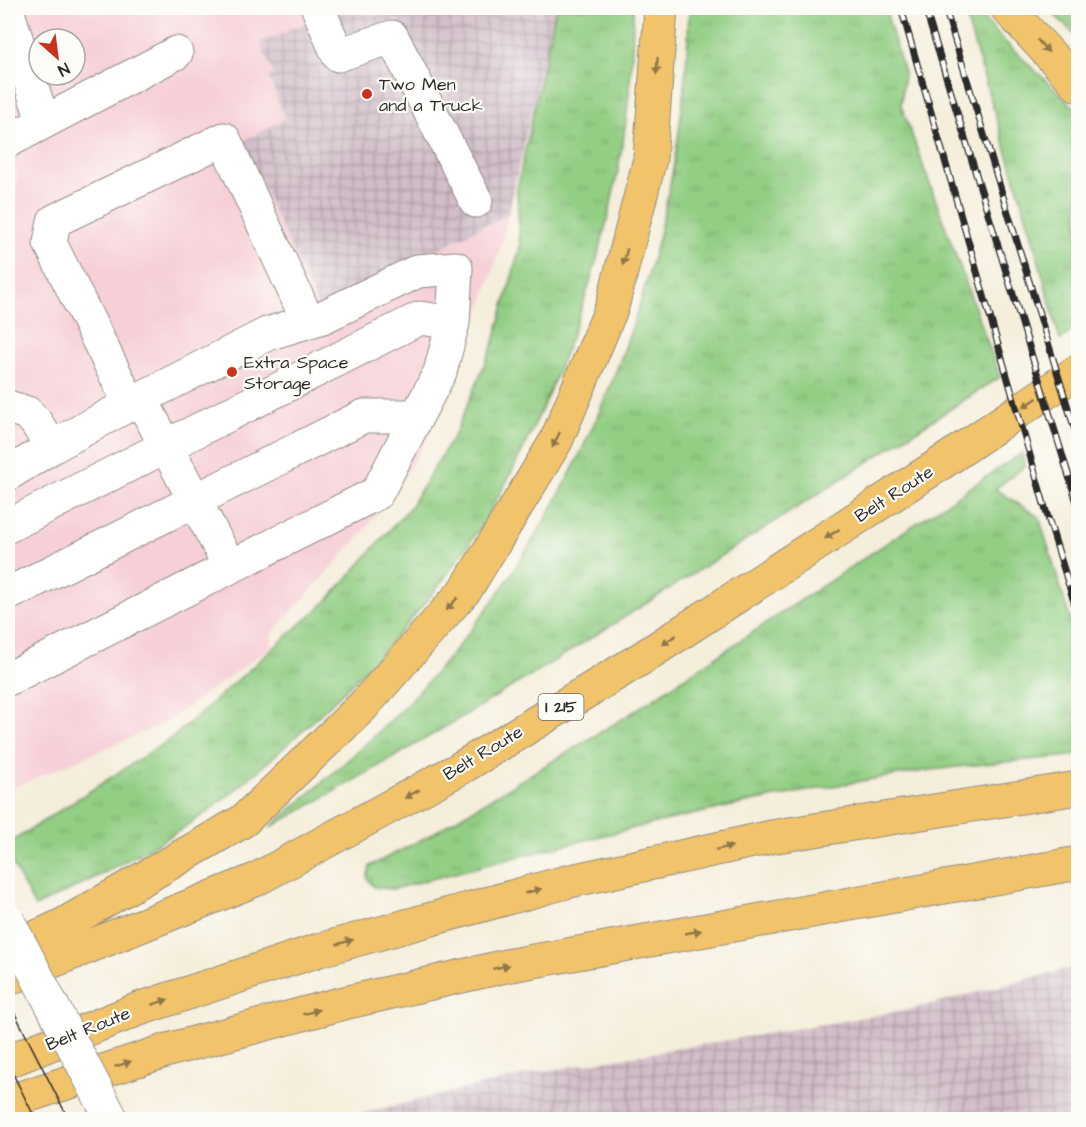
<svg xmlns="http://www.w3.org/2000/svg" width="1086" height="1127" viewBox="0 0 1086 1127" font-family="'Architects Daughter',sans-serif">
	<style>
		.built { fill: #f6cfd7; fill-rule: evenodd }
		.industrial { fill: url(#industrial-grid) }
		.grass { fill: url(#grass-tufts); stroke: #5e7c57; stroke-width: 1.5 }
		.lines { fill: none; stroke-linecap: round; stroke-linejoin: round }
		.minor-casing { stroke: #908c83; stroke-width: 35 }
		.highway-casing { stroke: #908c83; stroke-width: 35 }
		.minor { stroke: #fff; stroke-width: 33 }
		.highway { stroke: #f1c36a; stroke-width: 33 }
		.tram { stroke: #2b2b2b; stroke-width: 1.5 }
		.rail-casing { stroke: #2b2b2b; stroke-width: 7 }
		.rail { stroke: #fdfcf7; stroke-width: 4.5; stroke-dasharray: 14; stroke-linecap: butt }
		.minor-bridge-casing { stroke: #908c83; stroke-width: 35; stroke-linecap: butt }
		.minor-bridge { stroke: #fff; stroke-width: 33 }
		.oneway { fill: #8e774a }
		.poi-dot { fill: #c8321e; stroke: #fdfcf7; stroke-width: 2 }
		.labels { text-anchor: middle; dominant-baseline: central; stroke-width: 4.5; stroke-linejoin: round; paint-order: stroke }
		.shield { fill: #fdfcf7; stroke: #6a6a68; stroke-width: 1.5 }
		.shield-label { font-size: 16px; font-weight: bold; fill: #2b2b2b }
		.poi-label { font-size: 18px; fill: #2b2b2b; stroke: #fdfcf7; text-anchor: start }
		.street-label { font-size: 18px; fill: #2b2b2b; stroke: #fdfcf7 }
	</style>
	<defs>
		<pattern id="industrial-grid" width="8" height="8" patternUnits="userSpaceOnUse" patternTransform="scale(1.5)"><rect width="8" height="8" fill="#d1bdc9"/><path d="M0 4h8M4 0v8" fill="none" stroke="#aa9aa3"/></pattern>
		<pattern id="grass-tufts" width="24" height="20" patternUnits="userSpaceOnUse" patternTransform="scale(1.5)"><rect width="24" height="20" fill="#92ce83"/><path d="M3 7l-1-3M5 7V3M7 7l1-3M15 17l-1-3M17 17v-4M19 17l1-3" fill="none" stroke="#7eb171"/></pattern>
	</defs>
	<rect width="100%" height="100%" fill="#fdfcf7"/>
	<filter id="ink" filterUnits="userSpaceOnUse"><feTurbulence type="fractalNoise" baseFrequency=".0167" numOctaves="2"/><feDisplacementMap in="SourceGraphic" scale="12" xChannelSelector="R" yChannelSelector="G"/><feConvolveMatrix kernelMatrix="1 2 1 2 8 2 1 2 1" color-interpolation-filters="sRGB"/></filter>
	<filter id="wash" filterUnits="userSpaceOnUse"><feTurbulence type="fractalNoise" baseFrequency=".008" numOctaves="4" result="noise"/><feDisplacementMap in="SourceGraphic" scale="24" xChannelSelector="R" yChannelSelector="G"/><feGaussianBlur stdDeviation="1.35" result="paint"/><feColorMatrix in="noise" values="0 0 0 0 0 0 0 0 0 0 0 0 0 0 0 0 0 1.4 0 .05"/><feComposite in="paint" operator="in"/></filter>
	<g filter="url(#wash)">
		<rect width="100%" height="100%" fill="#f5eedb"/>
		<!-- built -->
		<path class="built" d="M 8,8 L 338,8 L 260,43 L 274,76 L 269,78 L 285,119 L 320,308 L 508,214 L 503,239 L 478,317 L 429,435 L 399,485 L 364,531 L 271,635 L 273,645 L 165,723 L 8,790 L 8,295 L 11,279 L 17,172 L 8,172 ZM 39,39 L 75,39 L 75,75 L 39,75 Z"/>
		<!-- industrial -->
		<path class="industrial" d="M 338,8 L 556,8 L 508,214 L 319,308 L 242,142 L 285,119 L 269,77 L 274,75 L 260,43 Z
			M 1078,966 L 1078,1119 L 338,1119 L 538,1072 L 908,1010 Z"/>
		<!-- grass -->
		<path class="grass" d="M 556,8 L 633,8 C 634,143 599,278 545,402 C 522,453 498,503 466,548 C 420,616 362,676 302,731 C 264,766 225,801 182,829 C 135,858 85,883 35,907 L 8,855 L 8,844 L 172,738 L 328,600 L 410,507 L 455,434 L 494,342 L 520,247 L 517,189 Z
			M 689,8 L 885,8 L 904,73 L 901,105 L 1000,377 C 759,531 520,690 269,828 C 316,787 365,748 408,703 C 583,520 684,259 689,8 Z
			M 963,8 L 974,8 L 1003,40 L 1078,111 L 1078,327 L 1060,340 L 1031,232 Z
			M 1048,8 L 1078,8 L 1078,38 Z
			M 1022,453 L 1025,466 L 995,489 L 1039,517 L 1078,645 L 1078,755 C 1027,761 976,763 925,771 C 745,797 569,843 393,889 L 374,887 L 367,878 L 370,866 L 427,837 L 624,718 Z"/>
	</g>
	<g filter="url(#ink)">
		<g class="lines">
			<!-- minor casing -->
			<g class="minor-casing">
				<path id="minor" d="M 318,8 L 338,55 L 392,37 L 476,201
					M 8,13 L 43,121
					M 8,141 L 176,53
					M 141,399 L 230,567
					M 130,404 L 50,243 L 54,221 L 224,139 L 308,321
					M 8,407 L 27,413 L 35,421 L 52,447 L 130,404 L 267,334 L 323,317 L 418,271 L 456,268 L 453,323 L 440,372 L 377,493 L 8,679
					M 8,474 L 52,447
					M 8,526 L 420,318 L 453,323
					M 8,594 L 364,416 L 417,416"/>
			</g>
			<!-- highway casing -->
			<g class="highway-casing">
				<path id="highway" d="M 1007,8 L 1078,85
					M 8,950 L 61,926 L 243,821 L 363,706 L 466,589 L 556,441 L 612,307 L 650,159 L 661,8
					M 8,979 L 255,880 L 459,769 L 642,658 L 937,466 L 1078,371
					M 8,1061 L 139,1009 L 319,950 L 566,882 L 771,837 L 1078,788
					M 8,1102 L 168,1050 L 344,1003 L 506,966 L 1078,863"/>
			</g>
			<!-- minor -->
			<use href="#minor" class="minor"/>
			<!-- highway -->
			<use href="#highway" class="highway"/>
			<!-- tram -->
			<path class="tram" d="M 8,1000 L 69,1120
				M 8,1064 L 36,1120"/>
			<!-- rail casing -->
			<g class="rail-casing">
				<path id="rail" d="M 901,8 L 1046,511 L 1078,615
					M 925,8 L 1078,506
					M 945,8 L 1078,440"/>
			</g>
			<!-- rail -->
			<use href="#rail" class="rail"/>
			<!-- minor-bridge casing -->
			<g class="minor-bridge-casing">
				<path id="minor-bridge" d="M 8,921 L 112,1120"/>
			</g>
			<!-- minor-bridge -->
			<use href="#minor-bridge" class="minor-bridge"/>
		</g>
		<!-- one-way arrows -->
		<defs><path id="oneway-solid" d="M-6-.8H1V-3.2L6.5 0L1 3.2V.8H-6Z" transform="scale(1.5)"/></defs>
		<g class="oneway">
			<use href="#oneway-solid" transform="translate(1043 46) rotate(47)"/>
			<use href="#oneway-solid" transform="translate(657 66) rotate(94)"/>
			<use href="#oneway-solid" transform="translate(625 257) rotate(105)"/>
			<use href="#oneway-solid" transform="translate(1030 403) rotate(146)"/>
			<use href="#oneway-solid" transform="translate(556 440) rotate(116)"/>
			<use href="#oneway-solid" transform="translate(832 534) rotate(147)"/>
			<use href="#oneway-solid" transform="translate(452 604) rotate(131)"/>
			<use href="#oneway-solid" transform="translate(669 640) rotate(147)"/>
			<use href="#oneway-solid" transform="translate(412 794) rotate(151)"/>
			<use href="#oneway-solid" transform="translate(724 848) rotate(-12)"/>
			<use href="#oneway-solid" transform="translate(533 891) rotate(-15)"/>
			<use href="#oneway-solid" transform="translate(693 932) rotate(-10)"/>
			<use href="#oneway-solid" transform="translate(345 942) rotate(-16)"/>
			<use href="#oneway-solid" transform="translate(501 967) rotate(-12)"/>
			<use href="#oneway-solid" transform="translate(160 1002) rotate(-18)"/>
			<use href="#oneway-solid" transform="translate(311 1012) rotate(-15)"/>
			<use href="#oneway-solid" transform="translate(123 1064) rotate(-18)"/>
		</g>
	</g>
	<!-- markers -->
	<g class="poi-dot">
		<circle cx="367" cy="94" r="6"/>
		<circle cx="232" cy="372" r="6"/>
	</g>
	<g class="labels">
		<!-- shield labels -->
		<rect class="shield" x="538.5" y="694" width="45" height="26" rx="4.5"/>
		<g class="shield-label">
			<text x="561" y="707">I 215</text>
		</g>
		<!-- poi labels -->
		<g class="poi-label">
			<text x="379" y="84">Two Men<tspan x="379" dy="21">and a Truck</tspan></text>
			<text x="244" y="362">Extra Space<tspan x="244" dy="21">Storage</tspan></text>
		</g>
		<!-- street labels -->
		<g class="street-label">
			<text transform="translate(894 494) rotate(-33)">Belt Route</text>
			<text transform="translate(483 753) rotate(-31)">Belt Route</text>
			<text transform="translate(88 1029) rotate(-22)">Belt Route</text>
		</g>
	</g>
	<!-- margin -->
	<rect width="1086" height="1127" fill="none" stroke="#fdfcf7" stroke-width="30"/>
	<!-- north arrow -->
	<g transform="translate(57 57) rotate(152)"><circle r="28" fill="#fdfcf7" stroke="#a9a8a5" stroke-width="1.5"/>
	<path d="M0-4.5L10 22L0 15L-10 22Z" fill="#c8321e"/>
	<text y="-9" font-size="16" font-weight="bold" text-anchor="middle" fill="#2b2b2b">N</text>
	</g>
</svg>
